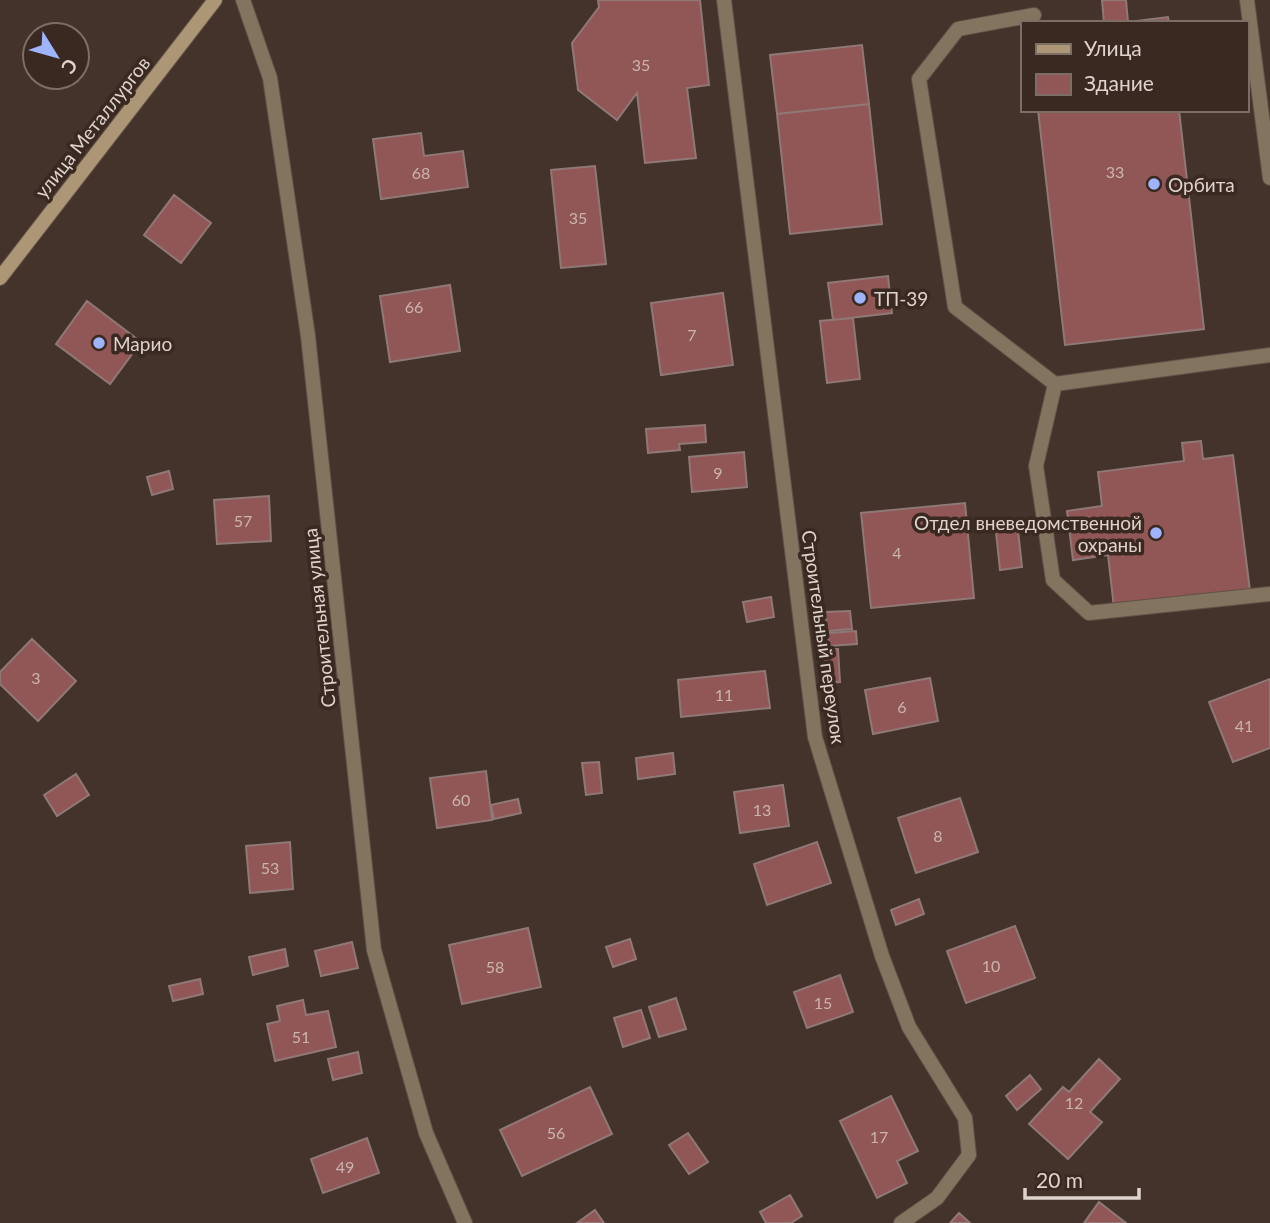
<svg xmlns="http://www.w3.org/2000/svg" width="1270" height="1223" viewBox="0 0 1270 1223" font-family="Lato,sans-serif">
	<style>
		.building { fill: #905756; stroke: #907877; stroke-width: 2 }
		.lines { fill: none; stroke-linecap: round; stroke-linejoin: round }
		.lane-casing { stroke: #605047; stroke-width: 16 }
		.street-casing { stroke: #605047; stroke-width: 16 }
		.secondary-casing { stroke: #605047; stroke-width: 16 }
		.lane { stroke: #837460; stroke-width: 14 }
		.street { stroke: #837460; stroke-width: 14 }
		.secondary { stroke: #ad9676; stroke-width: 14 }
		.poi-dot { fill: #a0b3fd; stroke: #3a2920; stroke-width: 2.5 }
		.labels { text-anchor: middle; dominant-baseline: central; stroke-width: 7; stroke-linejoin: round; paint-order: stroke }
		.number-label { font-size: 16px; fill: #cbb4af }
		.street-label { font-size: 19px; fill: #dfd3cd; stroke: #3a2920 }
		.poi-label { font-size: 19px; fill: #dfd3cd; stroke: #3a2920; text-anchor: start }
	</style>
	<rect width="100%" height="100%" fill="#44332a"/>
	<!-- building -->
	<path class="building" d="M 598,0 L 700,0 L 709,85 L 687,88 L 696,158 L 645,163 L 637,93 L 617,120 L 578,90 L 572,43 L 599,7 Z
		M 1102,0 L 1126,0 L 1128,22 L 1104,23 Z
		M 1168,17 L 1169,23 L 1120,23 Z
		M 862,45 L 869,104 L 777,114 L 770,55 Z
		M 869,104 L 882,224 L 790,234 L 777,114 Z
		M 1038,110 L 1179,110 L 1204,329 L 1065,345 Z
		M 421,133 L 424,156 L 463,151 L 468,187 L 381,199 L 373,139 Z
		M 595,166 L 606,264 L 561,268 L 551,170 Z
		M 174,195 L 211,223 L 181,263 L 144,235 Z
		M 888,276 L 892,313 L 833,320 L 828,283 Z
		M 450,285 L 460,351 L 390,362 L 380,296 Z
		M 723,293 L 733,365 L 661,375 L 651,303 Z
		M 87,301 L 141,342 L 110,384 L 56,344 Z
		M 853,318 L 860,379 L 827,383 L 820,321 Z
		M 705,425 L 706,442 L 679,444 L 680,450 L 648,453 L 646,429 Z
		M 1201,441 L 1203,459 L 1233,455 L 1250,591 L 1114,608 L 1108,555 L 1073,560 L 1067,511 L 1102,506 L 1098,472 L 1184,461 L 1182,443 Z
		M 744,452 L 747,487 L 692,492 L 689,457 Z
		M 169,471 L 173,489 L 152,495 L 147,477 Z
		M 269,496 L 271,541 L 217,544 L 214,500 Z
		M 965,503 L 974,598 L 871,608 L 861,513 Z
		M 1018,530 L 1022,567 L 1000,570 L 996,532 Z
		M 771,597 L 774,617 L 747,622 L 743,602 Z
		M 850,611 L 852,629 L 827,631 L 825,612 Z
		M 856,631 L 857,644 L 829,646 L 828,633 Z
		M 32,639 L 76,681 L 38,721 L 0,684 L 0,672 Z
		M 824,649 L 838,649 L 840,682 L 827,683 Z
		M 765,671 L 770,708 L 681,717 L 678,680 Z
		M 930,678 L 938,721 L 873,734 L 865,690 Z
		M 1270,679 L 1270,748 L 1233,762 L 1209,702 Z
		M 673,753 L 675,774 L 638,779 L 636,758 Z
		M 599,762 L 602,793 L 586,795 L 582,763 Z
		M 486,771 L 492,820 L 437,828 L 430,778 Z
		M 76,774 L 89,795 L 57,816 L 44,795 Z
		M 783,785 L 789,826 L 740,833 L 734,792 Z
		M 960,798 L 978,852 L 916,873 L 898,818 Z
		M 518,799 L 521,813 L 494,819 L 491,805 Z
		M 290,842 L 293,889 L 250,893 L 246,846 Z
		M 817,842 L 831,883 L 767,905 L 754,864 Z
		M 919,899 L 924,914 L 896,925 L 891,910 Z
		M 1015,926 L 1035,978 L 966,1003 L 947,951 Z
		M 528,928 L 541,987 L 462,1004 L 449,945 Z
		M 630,939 L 636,959 L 613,967 L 606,947 Z
		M 352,942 L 358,968 L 321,976 L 315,951 Z
		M 285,949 L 288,966 L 253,975 L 249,957 Z
		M 840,975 L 853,1012 L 807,1028 L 794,992 Z
		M 200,979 L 203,994 L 173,1001 L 169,986 Z
		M 676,998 L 686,1029 L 659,1037 L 649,1007 Z
		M 303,1000 L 306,1015 L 328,1011 L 336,1047 L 275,1061 L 267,1024 L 280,1021 L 277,1006 Z
		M 641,1010 L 650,1038 L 623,1047 L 614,1018 Z
		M 358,1052 L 362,1073 L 333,1080 L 328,1059 Z
		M 1099,1059 L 1120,1079 L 1090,1112 L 1102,1122 L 1068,1159 L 1029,1124 L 1063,1087 L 1069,1092 Z
		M 1030,1075 L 1041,1089 L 1017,1110 L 1006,1096 Z
		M 590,1087 L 612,1134 L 522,1176 L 500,1130 Z
		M 891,1096 L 918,1151 L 897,1161 L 907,1183 L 877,1198 L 840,1121 Z
		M 688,1133 L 708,1162 L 689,1174 L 669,1145 Z
		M 367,1138 L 379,1173 L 323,1193 L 311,1159 Z
		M 790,1195 L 802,1216 L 791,1223 L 766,1223 L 760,1212 Z
		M 1099,1202 L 1126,1223 L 1084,1223 Z
		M 595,1210 L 604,1223 L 577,1223 Z
		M 959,1213 L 970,1223 L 950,1223 Z"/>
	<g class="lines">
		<!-- lane casing -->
		<g class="lane-casing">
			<path id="lane" d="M 1034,15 L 958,29 L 919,79 L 955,307 L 1055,384 L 1270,355
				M 1055,384 L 1036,466 L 1053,580 L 1089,613 L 1270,594"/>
		</g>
		<!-- street casing -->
		<g class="street-casing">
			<path id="street" d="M 243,0 L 270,78 L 308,336 L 374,950 L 426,1133 L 465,1223
				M 724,0 L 815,737 L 882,956 L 909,1027 L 965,1118 L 969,1155 L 937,1198 L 901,1223
				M 1247,0 L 1270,178"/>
		</g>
		<!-- secondary casing -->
		<g class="secondary-casing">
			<path id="secondary" d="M 0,278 L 215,0"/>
		</g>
		<!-- lane -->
		<use href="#lane" class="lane"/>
		<!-- street -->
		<use href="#street" class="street"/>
		<!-- secondary -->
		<use href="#secondary" class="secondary"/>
	</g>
	<!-- markers -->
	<g class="poi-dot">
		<circle cx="1154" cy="184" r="7"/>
		<circle cx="860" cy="298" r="7"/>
		<circle cx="99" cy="343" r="7"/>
		<circle cx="1156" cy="533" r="7"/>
	</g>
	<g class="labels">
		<!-- number labels -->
		<g class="number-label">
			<text x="641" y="64">35</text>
			<text x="1115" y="171">33</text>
			<text x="421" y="172">68</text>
			<text x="578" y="217">35</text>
			<text x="414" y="306">66</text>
			<text x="692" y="334">7</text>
			<text x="718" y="472">9</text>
			<text x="243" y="520">57</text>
			<text x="897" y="552">4</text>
			<text x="36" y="677">3</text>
			<text x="724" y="694">11</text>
			<text x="902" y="706">6</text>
			<text x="1244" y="725">41</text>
			<text x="461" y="799">60</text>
			<text x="762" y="809">13</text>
			<text x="938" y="835">8</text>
			<text x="270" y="867">53</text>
			<text x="991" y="965">10</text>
			<text x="495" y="966">58</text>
			<text x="823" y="1002">15</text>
			<text x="301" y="1036">51</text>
			<text x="1074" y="1102">12</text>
			<text x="556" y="1132">56</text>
			<text x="879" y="1136">17</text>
			<text x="345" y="1166">49</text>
		</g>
		<!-- street labels -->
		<g class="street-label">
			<text transform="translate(92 127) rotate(-52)">улица Металлургов</text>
			<text transform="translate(319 618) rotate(-96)">Строительная улица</text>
			<text transform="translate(824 637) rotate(82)">Строительный переулок</text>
		</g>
		<!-- poi labels -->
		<g class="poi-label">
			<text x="1168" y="184">Орбита</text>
			<text x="874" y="298">ТП-39</text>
			<text x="113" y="343">Марио</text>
			<text x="1142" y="522" text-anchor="end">Отдел вневедомственной<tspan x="1142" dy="22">охраны</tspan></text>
		</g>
	</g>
	<!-- legend -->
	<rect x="1021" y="21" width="228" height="91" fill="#3a2920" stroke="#7c6d65" stroke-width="2"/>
	<rect x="1036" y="44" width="35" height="10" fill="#ad9676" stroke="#7c6d65" stroke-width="2"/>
	<text x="1084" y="56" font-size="21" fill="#dfd3cd">Улица</text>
	<rect x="1036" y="74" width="35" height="21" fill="#905756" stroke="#7c6d65" stroke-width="2"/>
	<text x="1084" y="91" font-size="21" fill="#dfd3cd">Здание</text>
	<!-- north arrow -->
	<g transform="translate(56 56) rotate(127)"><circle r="33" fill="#3a2920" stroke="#7c6d65" stroke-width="2"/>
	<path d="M0-5L12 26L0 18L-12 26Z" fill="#a0b3fd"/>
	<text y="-10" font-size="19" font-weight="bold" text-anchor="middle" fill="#dfd3cd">С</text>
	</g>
	<!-- scale -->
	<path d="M1025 1188v10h114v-10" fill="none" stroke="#dfd3cd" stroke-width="3.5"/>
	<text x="1036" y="1188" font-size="21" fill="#dfd3cd" stroke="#3a2920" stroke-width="5" paint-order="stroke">20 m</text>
</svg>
